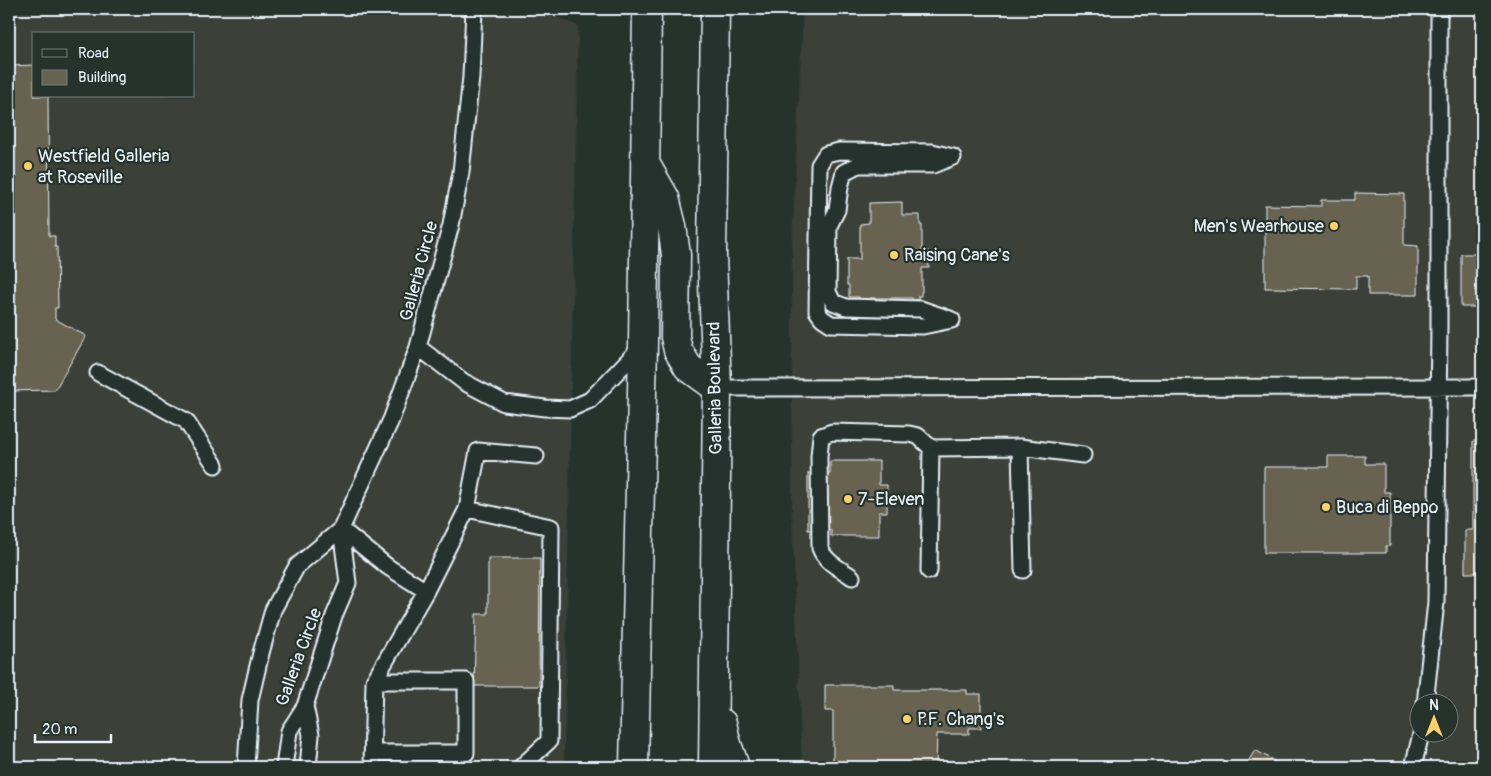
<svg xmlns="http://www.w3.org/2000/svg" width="1491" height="776" viewBox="0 0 1491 776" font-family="Pangolin,sans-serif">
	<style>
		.built { fill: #3a4138; fill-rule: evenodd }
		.building { fill: #686351; stroke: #e8f1f8 }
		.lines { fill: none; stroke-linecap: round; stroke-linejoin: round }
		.lane-casing { stroke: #e8f1f8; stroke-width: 19 }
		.secondary-casing { stroke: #e8f1f8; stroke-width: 31 }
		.lane { stroke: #26332d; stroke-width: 15 }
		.secondary { stroke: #26332d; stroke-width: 28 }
		.poi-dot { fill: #ffd166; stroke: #26332d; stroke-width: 2 }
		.labels { text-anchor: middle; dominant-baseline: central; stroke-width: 4.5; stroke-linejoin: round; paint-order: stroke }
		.poi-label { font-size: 18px; fill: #e8f1f8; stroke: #26332d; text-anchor: start }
		.street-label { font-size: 18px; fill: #e8f1f8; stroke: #26332d }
	</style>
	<rect width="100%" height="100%" fill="#26332d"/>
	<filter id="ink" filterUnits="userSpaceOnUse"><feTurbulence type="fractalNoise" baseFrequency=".02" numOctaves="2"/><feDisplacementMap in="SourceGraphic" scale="10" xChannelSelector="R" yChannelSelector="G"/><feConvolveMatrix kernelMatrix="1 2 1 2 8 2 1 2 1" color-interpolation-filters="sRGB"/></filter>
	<g filter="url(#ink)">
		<!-- built -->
		<path class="built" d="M 9,9 L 538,9 L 578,26 L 564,767 L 9,767 ZM 34,34 L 194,34 L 194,96 L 34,96 Z
			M 803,9 L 1482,9 L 1482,767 L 802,767 L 792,512 L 792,248 ZM 1418,704 L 1448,704 L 1448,734 L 1418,734 Z"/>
		<!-- building -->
		<path class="building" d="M 34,65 L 34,96 L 48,96 L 49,236 L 55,236 L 55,247 L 57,247 L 58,308 L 55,308 L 55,319 L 86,336 L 55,390 L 9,391 L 9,66 Z
			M 1355,193 L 1404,194 L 1404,245 L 1418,246 L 1418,295 L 1368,295 L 1368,276 L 1356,276 L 1356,289 L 1265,288 L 1265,205 L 1321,206 L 1321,200 L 1355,200 Z
			M 1476,201 L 1482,201 L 1482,307 L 1461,307 L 1461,254 L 1476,254 Z
			M 902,202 L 902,215 L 920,215 L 920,225 L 922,225 L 922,251 L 929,251 L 929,268 L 922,268 L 922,292 L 921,292 L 921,296 L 918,296 L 918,300 L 912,300 L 912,298 L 870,298 L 870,300 L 859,300 L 859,297 L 849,297 L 849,285 L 847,285 L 847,259 L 860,259 L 860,224 L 869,223 L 869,203 Z
			M 1473,441 L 1482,441 L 1482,573 L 1465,573 L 1465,530 L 1473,530 Z
			M 1328,456 L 1365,456 L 1365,464 L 1384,464 L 1384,492 L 1390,492 L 1390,546 L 1386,546 L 1386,553 L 1264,553 L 1264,467 L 1328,467 Z
			M 830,461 L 879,461 L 879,485 L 887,485 L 887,512 L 879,512 L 879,536 L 831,536 L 831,530 L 808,530 L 808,473 L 830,473 Z
			M 488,558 L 540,558 L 539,686 L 474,686 L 476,614 L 488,614 Z
			M 825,685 L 894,685 L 894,690 L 967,690 L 967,694 L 981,694 L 981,728 L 969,728 L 969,734 L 937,734 L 936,766 L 833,766 L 833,711 L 825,711 Z
			M 1255,750 L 1285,767 L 1245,767 Z"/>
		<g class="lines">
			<!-- lane casing -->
			<g class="lane-casing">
				<path id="lane" d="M 950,319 L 921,309 L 846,307 L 833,302 L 828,292 L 829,226 L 837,210 L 840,187 L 844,172 L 858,165 L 933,165 L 953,157
					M 952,320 L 923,326 L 831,324 L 822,318 L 817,311 L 819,165 L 826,154 L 839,151 L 932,152 L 953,157
					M 418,347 L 464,382 L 504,403 L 545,408 L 570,409 L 590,400 L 642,346
					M 98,373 L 186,421 L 215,465
					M 717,388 L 1482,387
					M 1020,447 L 1023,570
					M 467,509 L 478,451 L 536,456
					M 341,529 L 388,567 L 426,591 L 467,509 L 551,527 L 549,741 L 521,767
					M 929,571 L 931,448 L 1020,447 L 1083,455
					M 852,577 C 841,569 825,562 820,548 L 819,456 L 821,436 L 832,432 L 909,434 L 918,436 L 931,448
					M 1425,704 L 1436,602 L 1439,326 L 1439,9
					M 305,706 L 311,735 L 308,767
					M 372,753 L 466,753 L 466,681 L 374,681
					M 246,767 L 250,700 L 261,653 L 273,610 L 297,566 L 341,529 L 391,420 L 418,347 L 451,225 L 461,172 L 471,77 L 474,9
					M 284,767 L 289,731 L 305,706 L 334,616 L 348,583 L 341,529
					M 372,767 L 374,681 L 426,591
					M 1413,767 L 1421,734"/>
			</g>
			<!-- secondary casing -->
			<g class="secondary-casing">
				<path id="secondary" d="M 646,165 L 665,198 L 672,226 L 676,255 L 675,337 L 678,350 L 688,367 L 717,388
					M 722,723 L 726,741 L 735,767
					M 634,767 L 643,345 L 647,9
					M 713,767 L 717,388 L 712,257 L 715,9"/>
			</g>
			<!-- lane -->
			<use href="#lane" class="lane"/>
			<!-- secondary -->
			<use href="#secondary" class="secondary"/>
		</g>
	</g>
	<!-- markers -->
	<g class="poi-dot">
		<circle cx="28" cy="166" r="5"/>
		<circle cx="1334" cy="226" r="5"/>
		<circle cx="894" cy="255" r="5"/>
		<circle cx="848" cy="499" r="5"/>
		<circle cx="1326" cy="507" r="5"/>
		<circle cx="907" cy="719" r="5"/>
	</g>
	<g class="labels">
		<!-- poi labels -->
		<g class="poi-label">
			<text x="38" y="156">Westfield Galleria<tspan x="38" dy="21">at Roseville</tspan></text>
			<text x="1324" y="226" text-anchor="end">Men's Wearhouse</text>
			<text x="904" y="255">Raising Cane's</text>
			<text x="858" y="499">7-Eleven</text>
			<text x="1336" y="507">Buca di Beppo</text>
			<text x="917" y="719">P.F. Chang's</text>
		</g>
		<!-- street labels -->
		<g class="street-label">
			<text transform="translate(419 271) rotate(-75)">Galleria Circle</text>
			<text transform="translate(715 388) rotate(-91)">Galleria Boulevard</text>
			<text transform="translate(299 657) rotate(-70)">Galleria Circle</text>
		</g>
	</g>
	<!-- margin -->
	<rect width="1491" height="776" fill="none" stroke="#26332d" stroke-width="30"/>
	<rect x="15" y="15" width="1461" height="746" fill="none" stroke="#e8f1f8" stroke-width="2" filter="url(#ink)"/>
	<!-- legend -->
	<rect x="32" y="32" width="162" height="65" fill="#26332d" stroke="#747f7e"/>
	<rect x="42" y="49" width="25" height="8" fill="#26332d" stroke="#747f7e"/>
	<text x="78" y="58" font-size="15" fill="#e8f1f8">Road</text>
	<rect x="42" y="70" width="25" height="15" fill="#686351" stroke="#747f7e"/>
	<text x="78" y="82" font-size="15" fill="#e8f1f8">Building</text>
	<!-- north arrow -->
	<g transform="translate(1434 718)"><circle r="24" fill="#26332d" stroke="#747f7e"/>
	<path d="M0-4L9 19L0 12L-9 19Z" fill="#ffd166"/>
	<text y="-8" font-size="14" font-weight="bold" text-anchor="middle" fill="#e8f1f8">N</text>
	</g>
	<!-- scale -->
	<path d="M35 734v8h76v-8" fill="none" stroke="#e8f1f8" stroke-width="2.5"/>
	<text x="42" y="734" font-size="15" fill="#e8f1f8" stroke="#26332d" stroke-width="4" paint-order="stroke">20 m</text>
</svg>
